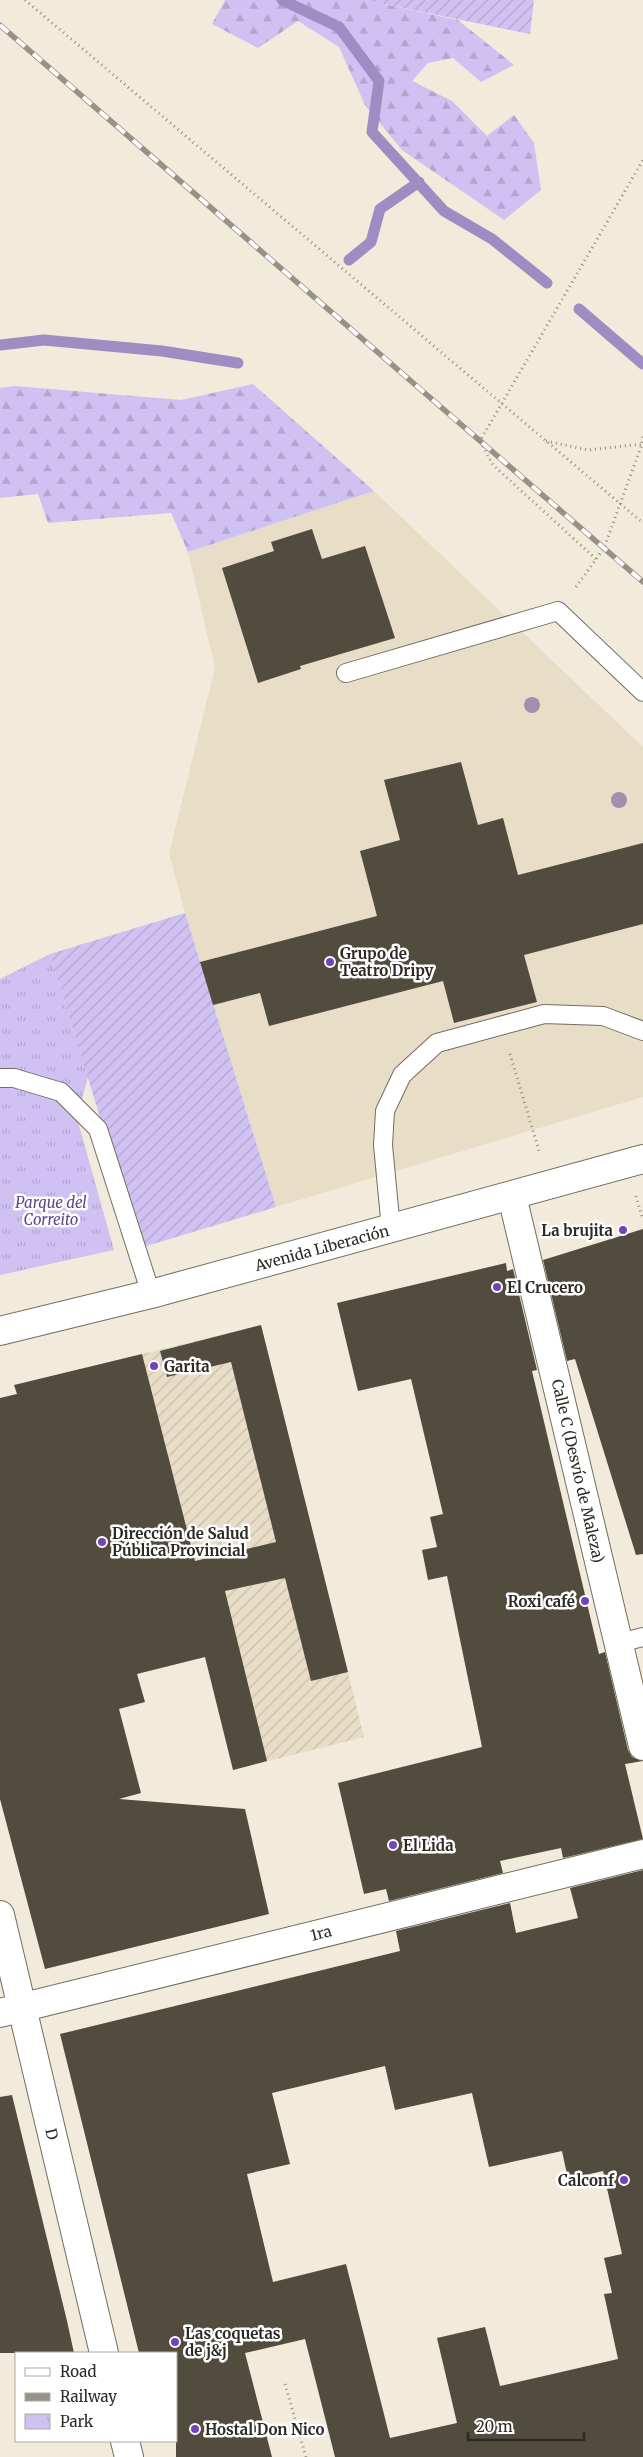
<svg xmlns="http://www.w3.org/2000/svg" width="643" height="2457" viewBox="0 0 643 2457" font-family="Merriweather,serif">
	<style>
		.built { fill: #e8ddc7 }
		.industrial { fill: url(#industrial-furrows) }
		.forest { fill: url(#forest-firs) }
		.park { fill: url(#park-tufts) }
		.garden { fill: url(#garden-furrows) }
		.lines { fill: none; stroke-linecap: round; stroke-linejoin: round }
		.stream { stroke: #9e8dc2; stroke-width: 11 }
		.building { fill: #524c3f; fill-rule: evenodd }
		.service-casing { stroke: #746d60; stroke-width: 20 }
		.minor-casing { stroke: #746d60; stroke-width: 30 }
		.tertiary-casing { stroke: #746d60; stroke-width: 30 }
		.secondary-casing { stroke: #746d60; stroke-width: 30 }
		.path { stroke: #928d82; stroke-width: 3; stroke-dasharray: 1 4; stroke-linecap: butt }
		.service { stroke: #fff; stroke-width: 18 }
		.minor { stroke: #fff; stroke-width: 28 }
		.tertiary { stroke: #fff; stroke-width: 28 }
		.secondary { stroke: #fff; stroke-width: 28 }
		.rail-casing { stroke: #979187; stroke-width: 5.5 }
		.rail { stroke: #fff; stroke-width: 4; stroke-dasharray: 11; stroke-linecap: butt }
		.tree { fill: #a08fad }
		.poi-dot { fill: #7443ba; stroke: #fff; stroke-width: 2 }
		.labels { text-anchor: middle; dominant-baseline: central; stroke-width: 5; stroke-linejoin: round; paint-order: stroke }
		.poi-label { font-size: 15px; font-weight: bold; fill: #2d2a25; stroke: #fff; text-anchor: start }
		.park-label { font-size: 15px; font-style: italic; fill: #5d4588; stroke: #fff }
		.street-label { font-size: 15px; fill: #2d2a25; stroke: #fff }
	</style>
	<defs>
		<pattern id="industrial-furrows" width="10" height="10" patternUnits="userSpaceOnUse" patternTransform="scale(1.25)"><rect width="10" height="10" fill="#e8ddc7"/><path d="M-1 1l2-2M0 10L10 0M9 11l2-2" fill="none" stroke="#c7beab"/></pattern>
		<pattern id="forest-firs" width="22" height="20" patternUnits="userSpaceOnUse" patternTransform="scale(1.25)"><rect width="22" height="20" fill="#cfc1f2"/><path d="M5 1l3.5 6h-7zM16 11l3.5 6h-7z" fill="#b2a6cf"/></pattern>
		<pattern id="park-tufts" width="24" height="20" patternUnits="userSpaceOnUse" patternTransform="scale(1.25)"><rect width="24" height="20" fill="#cfc1f2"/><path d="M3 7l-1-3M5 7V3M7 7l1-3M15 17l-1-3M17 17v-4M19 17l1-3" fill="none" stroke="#b2a6cf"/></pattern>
		<pattern id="garden-furrows" width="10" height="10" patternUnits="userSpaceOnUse" patternTransform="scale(1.25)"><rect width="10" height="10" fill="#cfc1f2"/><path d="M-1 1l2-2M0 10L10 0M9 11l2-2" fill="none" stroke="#b2a6cf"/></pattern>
	</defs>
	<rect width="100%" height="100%" fill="#f2eadb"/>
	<!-- built -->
	<path class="built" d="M 374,491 L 643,747 L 643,1097 L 276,1207 L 185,913 L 169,853 L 215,668 L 188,552 Z"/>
	<!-- industrial -->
	<path class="industrial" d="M 261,1325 L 364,1737 L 233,1770 L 191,1600 L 105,1363 Z"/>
	<!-- forest -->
	<path class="forest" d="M 225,0 L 365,0 L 458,20 L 514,65 L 481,82 L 453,58 L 428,63 L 412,81 L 452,101 L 487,136 L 514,115 L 534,143 L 541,190 L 504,220 L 402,150 L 365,105 L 339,47 L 298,21 L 258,48 L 212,24 Z
		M 253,384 L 374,491 L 188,552 L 171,513 L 48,523 L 38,494 L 0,498 L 0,388 L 15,386 L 181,400 Z"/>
	<!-- park -->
	<path class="park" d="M 50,954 L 88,1077 L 77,1118 L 114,1250 L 0,1275 L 0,979 Z"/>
	<!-- garden -->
	<path class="garden" d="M 365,0 L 534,0 L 530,34 Z
		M 185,913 L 276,1207 L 140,1248 L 50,954 Z"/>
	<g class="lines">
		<!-- stream -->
		<path class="stream" d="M 282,0 L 339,27 L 379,81 L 372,132 L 444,211 L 492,239 L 547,283
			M 349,260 L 371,242 L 380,209 L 419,182
			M 579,309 L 643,364
			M 0,345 L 44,340 L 162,351 L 238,363"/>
	</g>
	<!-- building -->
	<path class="building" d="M 312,529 L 322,559 L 365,546 L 395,638 L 300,666 L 301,669 L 258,683 L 222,568 L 274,551 L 271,542 Z
		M 461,762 L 478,825 L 503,818 L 518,875 L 643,843 L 643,924 L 524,955 L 537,1002 L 454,1023 L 443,981 L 269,1026 L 260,993 L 213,1005 L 200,962 L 377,916 L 360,851 L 400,840 L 384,780 Z
		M 643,1229 L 643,1554 L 636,1555 L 575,1359 L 567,1361 L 543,1260 Z
		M 506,1263 L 507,1271 L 513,1269 L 537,1370 L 532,1371 L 599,1654 L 605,1652 L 628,1750 L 632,1757 L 643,1761 L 625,1764 L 643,1839 L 563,1858 L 561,1848 L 500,1861 L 503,1873 L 389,1901 L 386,1889 L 364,1894 L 338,1783 L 482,1747 L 447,1576 L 428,1580 L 422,1550 L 437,1547 L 430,1517 L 443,1514 L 411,1379 L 358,1391 L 337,1303 Z
		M 261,1325 L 348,1672 L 311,1681 L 285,1578 L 225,1591 L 267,1761 L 233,1770 L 205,1657 L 137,1674 L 145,1702 L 119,1709 L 141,1793 L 119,1799 L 245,1809 L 269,1914 L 45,1969 L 0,1799 L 0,1398 L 17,1394 L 14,1385 L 142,1354 L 195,1561 L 276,1542 L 231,1362 L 167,1377 L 160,1351 Z
		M 643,1870 L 643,2457 L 335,2457 L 305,2339 L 245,2353 L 272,2457 L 176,2457 L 176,2353 L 139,2353 L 60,2034 L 400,1951 L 396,1931 L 510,1903 L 516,1933 L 578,1918 L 570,1888 ZM 385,2066 L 395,2110 L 472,2093 L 489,2167 L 562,2151 L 568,2179 L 603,2171 L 622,2254 L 604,2258 L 612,2293 L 604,2294 L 618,2359 L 500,2386 L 485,2327 L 437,2338 L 457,2423 L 390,2438 L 346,2264 L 273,2282 L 247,2174 L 290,2164 L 272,2093 Z
		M 12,2095 L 67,2321 L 74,2353 L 0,2353 L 0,2097 Z"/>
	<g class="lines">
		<!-- service casing -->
		<g class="service-casing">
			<path id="service" d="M 346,673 L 558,611 L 643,692
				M 0,1078 L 14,1078 L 61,1092 L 98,1129 L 151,1294
				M 391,1229 L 383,1145 L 385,1111 L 402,1075 L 437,1043 L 544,1014 L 603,1016 L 643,1031
				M 619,1643 L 643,1637"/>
		</g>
		<!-- minor casing -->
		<g class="minor-casing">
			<path id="minor" d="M 0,1915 L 104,2353
				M 0,2013 L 643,1854
				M 125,2441 L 129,2457"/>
		</g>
		<!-- tertiary casing -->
		<g class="tertiary-casing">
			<path id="tertiary" d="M 512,1196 L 643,1746"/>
		</g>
		<!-- secondary casing -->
		<g class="secondary-casing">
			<path id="secondary" d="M 0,1331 L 151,1294 L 643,1159"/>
		</g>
		<!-- path -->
		<path class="path" d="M 25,0 L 643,523
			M 546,441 L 588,450 L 642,444
			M 596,559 L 493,465 L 480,441 L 643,160
			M 576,587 L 604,548 L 642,444 L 643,434
			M 510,1054 L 539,1151
			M 636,1196 L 643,1220
			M 285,2384 L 306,2457"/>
		<!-- service -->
		<use href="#service" class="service"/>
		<!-- minor -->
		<use href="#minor" class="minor"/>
		<!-- tertiary -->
		<use href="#tertiary" class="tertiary"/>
		<!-- secondary -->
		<use href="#secondary" class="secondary"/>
		<!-- rail casing -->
		<g class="rail-casing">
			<path id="rail" d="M 0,25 L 643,582"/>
		</g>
		<!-- rail -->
		<use href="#rail" class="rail"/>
	</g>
	<!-- trees -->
	<g class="tree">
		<circle cx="532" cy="705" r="8"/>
		<circle cx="619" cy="800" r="8"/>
	</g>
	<!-- markers -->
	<g class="poi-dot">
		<circle cx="330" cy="962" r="5"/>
		<circle cx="623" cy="1230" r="5"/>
		<circle cx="497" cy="1287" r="5"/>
		<circle cx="154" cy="1366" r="5"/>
		<circle cx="102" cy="1542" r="5"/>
		<circle cx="585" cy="1601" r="5"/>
		<circle cx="393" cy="1845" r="5"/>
		<circle cx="624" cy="2180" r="5"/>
		<circle cx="175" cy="2342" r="5"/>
		<circle cx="195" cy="2429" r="5"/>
	</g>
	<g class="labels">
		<!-- poi labels -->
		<g class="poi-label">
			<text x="340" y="953">Grupo de<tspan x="340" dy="17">Teatro Dripy</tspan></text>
			<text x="613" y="1230" text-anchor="end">La brujita</text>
			<text x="507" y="1287">El Crucero</text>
			<text x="164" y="1366">Garita</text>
			<text x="112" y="1533">Dirección de Salud<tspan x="112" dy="17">Pública Provincial</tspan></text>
			<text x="575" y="1601" text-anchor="end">Roxi café</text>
			<text x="403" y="1845">El Lida</text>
			<text x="614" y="2180" text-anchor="end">Calconf</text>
			<text x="185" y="2333">Las coquetas<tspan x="185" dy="17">de j&amp;j</tspan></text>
			<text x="205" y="2429">Hostal Don Nico</text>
		</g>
		<!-- park labels -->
		<g class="park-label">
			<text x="51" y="1202">Parque del<tspan x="51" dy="17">Correito</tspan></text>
		</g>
		<!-- street labels -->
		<g class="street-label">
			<text transform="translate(322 1248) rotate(-15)">Avenida Liberación</text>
			<text transform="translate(578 1471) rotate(77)">Calle C (Desvío de Maleza)</text>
			<text transform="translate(321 1933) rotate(-14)">1ra</text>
			<text transform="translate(52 2134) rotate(77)">D</text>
		</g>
	</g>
	<!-- legend -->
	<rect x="15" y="2352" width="162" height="90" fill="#ffffff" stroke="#abaaa8"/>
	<rect x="25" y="2368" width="25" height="8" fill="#ffffff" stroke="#abaaa8"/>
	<text x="60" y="2377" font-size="15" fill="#2d2a25">Road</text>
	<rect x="25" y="2393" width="25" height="8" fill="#979187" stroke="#abaaa8"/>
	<text x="60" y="2402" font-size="15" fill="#2d2a25">Railway</text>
	<rect x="25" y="2414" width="25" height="15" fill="url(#park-tufts)" stroke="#abaaa8"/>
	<text x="60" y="2427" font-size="15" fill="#2d2a25">Park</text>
	<!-- scale -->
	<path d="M468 2432v8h116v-8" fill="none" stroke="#2d2a25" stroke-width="2.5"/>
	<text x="476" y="2432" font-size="15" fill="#2d2a25" stroke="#ffffff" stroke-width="4" paint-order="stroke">20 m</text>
</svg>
